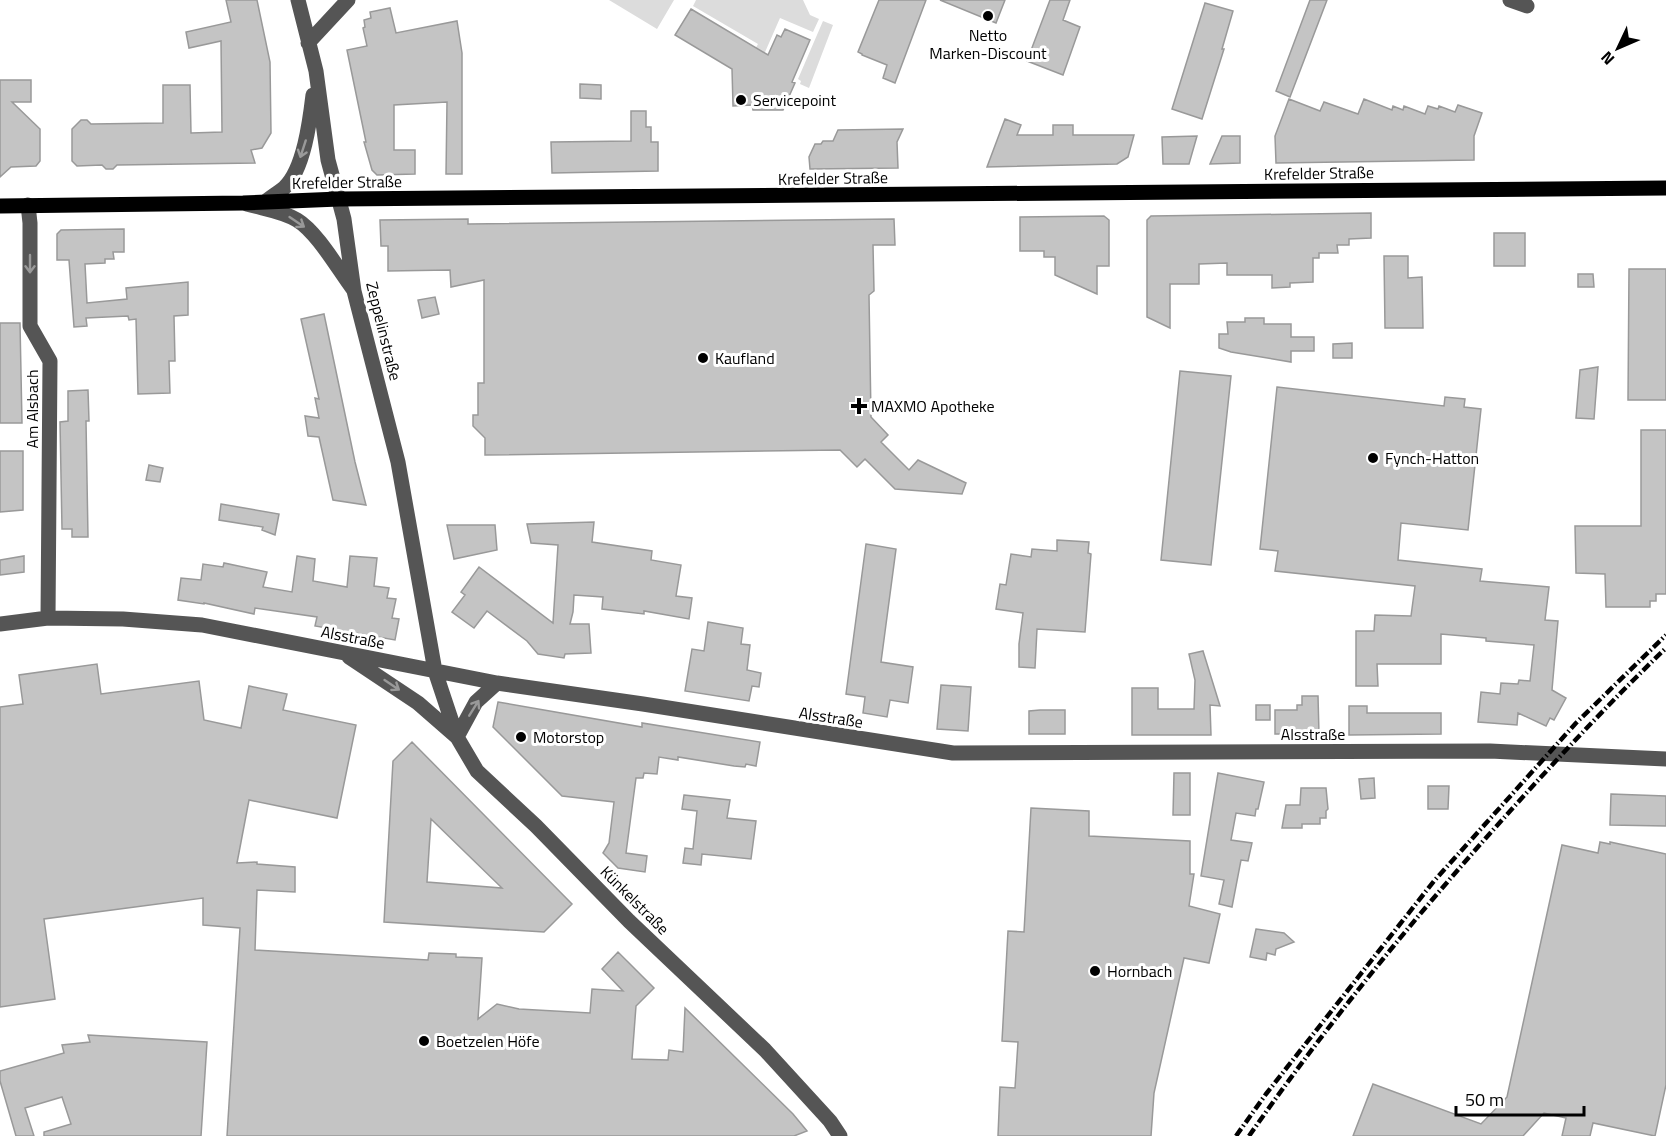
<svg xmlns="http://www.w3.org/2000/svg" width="1666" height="1136" viewBox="0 0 1666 1136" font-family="'Titillium Web',sans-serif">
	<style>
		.green { fill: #dcdcdc }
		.building { fill: #c4c4c4; stroke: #999; stroke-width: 1.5; fill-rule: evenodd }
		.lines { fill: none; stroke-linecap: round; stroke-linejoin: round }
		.minor { stroke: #555; stroke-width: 15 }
		.major { stroke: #000; stroke-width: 15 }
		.rail { stroke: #000; stroke-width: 4.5; stroke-dasharray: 9 3 1.5 3; stroke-linecap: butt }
		.oneway { stroke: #999 }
		.poi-dot { fill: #000; stroke: #fff; stroke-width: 2 }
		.labels { text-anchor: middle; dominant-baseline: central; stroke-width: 6; stroke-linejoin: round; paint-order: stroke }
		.poi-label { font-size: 16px; fill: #000; stroke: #fff; text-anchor: start }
		.street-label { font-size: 16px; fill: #000; stroke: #fff }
	</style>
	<rect width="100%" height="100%" fill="#fff"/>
	<!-- green -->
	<path class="green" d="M 609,0 L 674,0 L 657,29 Z
		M 696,0 L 803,0 L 810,15 L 819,19 L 813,32 L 780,18 L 762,59 L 753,53 L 758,44 L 693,6 Z
		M 823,21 L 833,25 L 809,88 L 800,84 L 801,81 L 798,79 Z"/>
	<!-- building -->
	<path class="building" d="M 226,0 L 257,0 L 270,62 L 271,133 L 262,148 L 251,150 L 255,163 L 117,165 L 113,169 L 106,169 L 102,165 L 77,166 L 72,161 L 72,129 L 81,120 L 87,120 L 91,124 L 163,123 L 163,85 L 190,85 L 191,133 L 222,132 L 221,41 L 189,48 L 186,32 L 231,22 Z
		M 879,0 L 926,0 L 895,83 L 883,78 L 887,65 L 862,55 L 862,54 L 858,52 Z
		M 940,0 L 1005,0 L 996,23 Z
		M 1050,0 L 1070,0 L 1063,20 L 1080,27 L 1063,75 L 1027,61 Z
		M 1310,0 L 1327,0 L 1290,97 L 1276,91 Z
		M 1205,3 L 1233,11 L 1222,49 L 1224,49 L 1202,119 L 1172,109 Z
		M 390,8 L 396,33 L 457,21 L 462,53 L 462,174 L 446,174 L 447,102 L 394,105 L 394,150 L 415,150 L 415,174 L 377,175 L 372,170 L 364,142 L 366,142 L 347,50 L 367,46 L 363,28 L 365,27 L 364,20 L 371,18 L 370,12 Z
		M 691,9 L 768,55 L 777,35 L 781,37 L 785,29 L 810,40 L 792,82 L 795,83 L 783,110 L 753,110 L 752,105 L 733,106 L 732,69 L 675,35 Z
		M 0,80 L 31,80 L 31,102 L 12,102 L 40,129 L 40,161 L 36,166 L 11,167 L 0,177 Z
		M 580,84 L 601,85 L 601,99 L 580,98 Z
		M 1289,99 L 1320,111 L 1324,102 L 1358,114 L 1364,99 L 1392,110 L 1393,106 L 1403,110 L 1404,106 L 1425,114 L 1428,106 L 1438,109 L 1439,106 L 1455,112 L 1458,105 L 1482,113 L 1474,136 L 1474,160 L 1276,163 L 1275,136 Z
		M 631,111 L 646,111 L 646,127 L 651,127 L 651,142 L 658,142 L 658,171 L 552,173 L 551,142 L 631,141 Z
		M 1005,119 L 1021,125 L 1017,135 L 1053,135 L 1053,125 L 1073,125 L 1073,135 L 1134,135 L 1128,157 L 1117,164 L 987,167 Z
		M 903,129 L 897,142 L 898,168 L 810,169 L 809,157 L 815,144 L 821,144 L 823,141 L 833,141 L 838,130 Z
		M 1197,136 L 1189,164 L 1163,164 L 1162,137 Z
		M 1222,136 L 1240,136 L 1240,163 L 1210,164 Z
		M 1371,213 L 1371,238 L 1349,239 L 1349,245 L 1337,245 L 1338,253 L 1319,253 L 1319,258 L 1313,258 L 1313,282 L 1290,283 L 1290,287 L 1272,288 L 1272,275 L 1227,275 L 1227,263 L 1199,264 L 1199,284 L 1170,284 L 1170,328 L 1147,317 L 1147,220 L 1151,216 Z
		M 1104,216 L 1109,220 L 1109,266 L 1097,266 L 1097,294 L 1055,275 L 1055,257 L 1044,257 L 1044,251 L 1020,251 L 1020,217 Z
		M 468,219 L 468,224 L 894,219 L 895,245 L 873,245 L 874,291 L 869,295 L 871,417 L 888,435 L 881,442 L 909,470 L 918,460 L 966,483 L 962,494 L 895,489 L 865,459 L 857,467 L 840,450 L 485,455 L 485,438 L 473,426 L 473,415 L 478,415 L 478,383 L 484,383 L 484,280 L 451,287 L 450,270 L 388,271 L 388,246 L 381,246 L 380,220 Z
		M 124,229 L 124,252 L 113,252 L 114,259 L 105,259 L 105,263 L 85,264 L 87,303 L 127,299 L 126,288 L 188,282 L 188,315 L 174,316 L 175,361 L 169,361 L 170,393 L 138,394 L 136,319 L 129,320 L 128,316 L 86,318 L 87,326 L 74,327 L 69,260 L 57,260 L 57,234 L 61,230 Z
		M 1494,233 L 1525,233 L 1525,266 L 1494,266 Z
		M 1384,256 L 1408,256 L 1408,278 L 1422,277 L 1423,328 L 1385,328 Z
		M 1629,269 L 1666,269 L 1666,400 L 1628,400 Z
		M 1578,274 L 1593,274 L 1594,287 L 1578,287 Z
		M 435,297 L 439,314 L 422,318 L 418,300 Z
		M 324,314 L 355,462 L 366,505 L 333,500 L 319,437 L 308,436 L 305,416 L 319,418 L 315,398 L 319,399 L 301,319 Z
		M 1245,318 L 1264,318 L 1264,324 L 1291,324 L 1291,337 L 1314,337 L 1314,351 L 1291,351 L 1291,362 L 1231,352 L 1219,348 L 1219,334 L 1228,334 L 1227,322 L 1245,322 Z
		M 0,323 L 20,323 L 22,423 L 0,423 Z
		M 1352,343 L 1352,358 L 1333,358 L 1333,344 Z
		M 1598,367 L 1594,419 L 1576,418 L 1580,370 Z
		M 1180,371 L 1231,376 L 1211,565 L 1161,560 Z
		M 1277,387 L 1444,406 L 1445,397 L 1465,399 L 1464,407 L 1481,409 L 1468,530 L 1401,523 L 1398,560 L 1482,569 L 1480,581 L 1549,587 L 1545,620 L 1558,621 L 1552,690 L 1566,698 L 1554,720 L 1550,718 L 1546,726 L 1518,713 L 1517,725 L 1478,722 L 1481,692 L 1500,694 L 1501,683 L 1518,684 L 1519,680 L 1530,681 L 1534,645 L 1486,641 L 1486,638 L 1441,634 L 1441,664 L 1377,664 L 1378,686 L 1356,686 L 1356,631 L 1374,631 L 1375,615 L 1411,616 L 1415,586 L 1275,571 L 1278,551 L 1260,549 Z
		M 88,390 L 89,421 L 86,421 L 88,537 L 72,537 L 72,529 L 62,529 L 60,422 L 68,421 L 68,391 Z
		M 1641,430 L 1666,430 L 1666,594 L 1656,594 L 1656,601 L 1650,601 L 1650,607 L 1606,607 L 1605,574 L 1576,573 L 1575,526 L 1641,526 Z
		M 0,451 L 23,451 L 23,510 L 0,512 Z
		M 149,465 L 163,468 L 160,482 L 146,480 Z
		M 221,504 L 279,514 L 275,535 L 262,530 L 263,527 L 219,520 Z
		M 594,522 L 592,542 L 652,551 L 651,560 L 681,565 L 676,596 L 692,598 L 689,619 L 644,611 L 644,614 L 602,609 L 603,597 L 574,595 L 573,612 L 570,624 L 589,624 L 591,653 L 565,654 L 564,658 L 538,654 L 527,641 L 487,611 L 474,628 L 452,612 L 465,595 L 461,592 L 479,567 L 553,623 L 558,545 L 531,543 L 527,524 Z
		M 447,525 L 495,525 L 497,550 L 454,559 Z
		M 1057,540 L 1089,542 L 1088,553 L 1091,554 L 1085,632 L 1037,629 L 1035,668 L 1019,667 L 1019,644 L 1023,613 L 996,609 L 1000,584 L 1006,585 L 1011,554 L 1031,557 L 1032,549 L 1057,551 Z
		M 866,544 L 896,549 L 881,662 L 913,667 L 908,703 L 890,700 L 887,717 L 863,713 L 865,697 L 846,694 Z
		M 24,556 L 24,572 L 0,575 L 0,560 Z
		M 297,556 L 315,559 L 313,581 L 347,587 L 350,556 L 377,558 L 374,586 L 389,588 L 387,598 L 396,599 L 392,618 L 399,619 L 395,640 L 315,626 L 317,617 L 255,608 L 254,614 L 204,603 L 204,604 L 178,600 L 181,578 L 201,580 L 203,564 L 223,567 L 224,563 L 267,572 L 263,587 L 292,592 Z
		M 708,622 L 743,628 L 741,644 L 750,645 L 747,670 L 761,673 L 759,687 L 752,686 L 749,701 L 685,691 L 692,649 L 704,651 Z
		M 1203,651 L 1220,706 L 1210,705 L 1211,735 L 1132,735 L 1132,688 L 1158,688 L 1158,709 L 1194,709 L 1195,680 L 1189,654 Z
		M 97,664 L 101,694 L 199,681 L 204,720 L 241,728 L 249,686 L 287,694 L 283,710 L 356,725 L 337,818 L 249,800 L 237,863 L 257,862 L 257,864 L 295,867 L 295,892 L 257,890 L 255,950 L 428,960 L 429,953 L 456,954 L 456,957 L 482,958 L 478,1019 L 497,1004 L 519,1009 L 590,1013 L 592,989 L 623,991 L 602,969 L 618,952 L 654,988 L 636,1006 L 632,1059 L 668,1060 L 669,1050 L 683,1052 L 685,1008 L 793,1114 L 807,1131 L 794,1136 L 227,1136 L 240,928 L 203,925 L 203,898 L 44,919 L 55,999 L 0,1007 L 0,707 L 23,704 L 19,675 Z
		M 941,685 L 971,687 L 968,731 L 937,729 Z
		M 1302,696 L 1318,696 L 1319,734 L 1275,734 L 1275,710 L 1297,710 L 1297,705 L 1302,705 Z
		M 498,702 L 642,727 L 642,723 L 760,742 L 756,766 L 746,764 L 745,767 L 734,766 L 678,757 L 678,760 L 659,757 L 657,774 L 644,773 L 643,778 L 636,778 L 626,853 L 647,856 L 645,872 L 618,868 L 603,853 L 609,843 L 614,802 L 562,796 L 493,727 Z
		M 1256,705 L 1270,705 L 1270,720 L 1256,720 Z
		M 1349,706 L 1367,706 L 1367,713 L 1441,713 L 1441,734 L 1349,735 Z
		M 1040,710 L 1065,710 L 1065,734 L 1029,734 L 1029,711 Z
		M 412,742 L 572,904 L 544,932 L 384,922 L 393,761 ZM 431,819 L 502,888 L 427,882 Z
		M 1174,773 L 1190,773 L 1190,815 L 1173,815 Z
		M 1218,773 L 1264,782 L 1258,809 L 1256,809 L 1255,816 L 1236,813 L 1231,840 L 1252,843 L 1248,861 L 1241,860 L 1232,907 L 1219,904 L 1224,880 L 1201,876 Z
		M 1374,778 L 1375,798 L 1361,799 L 1359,779 Z
		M 1428,786 L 1449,786 L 1448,809 L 1428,809 Z
		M 1301,788 L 1326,788 L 1328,809 L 1326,811 L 1326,818 L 1320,818 L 1320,824 L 1302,824 L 1302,828 L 1282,828 L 1286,805 L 1300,805 Z
		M 1611,794 L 1666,796 L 1666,826 L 1610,825 Z
		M 684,795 L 730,800 L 727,818 L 756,821 L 751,859 L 702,854 L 701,865 L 683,863 L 685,848 L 693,849 L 697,811 L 682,809 Z
		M 1031,808 L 1089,811 L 1089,836 L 1190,841 L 1190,874 L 1194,874 L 1189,906 L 1220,914 L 1209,963 L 1184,958 L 1154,1093 L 1151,1136 L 998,1136 L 1000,1087 L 1015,1088 L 1018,1042 L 1002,1041 L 1008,931 L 1024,932 Z
		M 1600,842 L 1610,844 L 1610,842 L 1666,854 L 1666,1085 L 1655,1136 L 1593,1123 L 1590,1136 L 1562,1136 L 1566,1118 L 1544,1113 L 1523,1136 L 1353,1136 L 1373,1084 L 1481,1124 L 1507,1097 L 1562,845 L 1598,853 Z
		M 1256,929 L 1284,933 L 1294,942 L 1276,949 L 1275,955 L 1267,953 L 1266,960 L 1250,957 Z
		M 88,1035 L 207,1042 L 201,1136 L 44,1136 L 44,1132 L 71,1124 L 62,1097 L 25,1108 L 34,1136 L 16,1136 L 0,1081 L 0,1071 L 64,1053 L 62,1045 L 90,1042 Z"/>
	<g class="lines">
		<!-- minor -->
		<path class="minor" d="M 298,0 L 316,71 L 328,160 L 344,219 L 354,291 L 398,462 L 435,671 L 457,737 L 477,771 L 536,826 L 629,921 L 765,1050 L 830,1121 L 840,1136
			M 1510,0 L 1527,6
			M 308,43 L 348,0
			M 265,202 C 271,197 278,193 284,188 C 304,170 310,120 313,95
			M 247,204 C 264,209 282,211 297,220 C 317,232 338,269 353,289
			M 28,205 L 30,223 L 30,326 L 50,361 L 48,618
			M 0,624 L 48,618 L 123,619 L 202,625 L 497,683 L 643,704 L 953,753 L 1490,751 L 1666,759
			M 349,657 L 418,703 L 457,737 L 476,702 L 497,683"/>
		<!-- major -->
		<path class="major" d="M 0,206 L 243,203 L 339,199 L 1666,188"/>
		<!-- rail -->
		<path class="rail" d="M 1236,1136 L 1266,1094 L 1434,881 L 1576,723 L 1666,635
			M 1249,1136 C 1326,1026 1412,920 1502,820 C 1555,761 1609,703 1666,648"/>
	</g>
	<!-- one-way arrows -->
	<defs><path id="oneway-shaft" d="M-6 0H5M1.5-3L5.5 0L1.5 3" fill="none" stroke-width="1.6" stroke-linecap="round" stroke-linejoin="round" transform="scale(1.5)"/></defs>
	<g class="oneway">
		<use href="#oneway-shaft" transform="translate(303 149) rotate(108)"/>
		<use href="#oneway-shaft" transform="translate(297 222) rotate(34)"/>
		<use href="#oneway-shaft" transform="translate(30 264) rotate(90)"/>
		<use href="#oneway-shaft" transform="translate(392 685) rotate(34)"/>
		<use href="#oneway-shaft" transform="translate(474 708) rotate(-58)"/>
	</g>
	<!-- markers -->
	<g class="poi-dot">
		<circle cx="988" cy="16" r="6"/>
		<circle cx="741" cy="100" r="6"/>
		<circle cx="703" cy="358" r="6"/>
		<path d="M856 397h6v6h6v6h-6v6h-6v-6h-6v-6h6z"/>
		<circle cx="1373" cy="458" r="6"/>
		<circle cx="521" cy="737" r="6"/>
		<circle cx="1095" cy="971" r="6"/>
		<circle cx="424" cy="1041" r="6"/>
	</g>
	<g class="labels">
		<!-- poi labels -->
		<g class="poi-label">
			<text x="988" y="35" text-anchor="middle">Netto<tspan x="988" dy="18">Marken-Discount</tspan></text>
			<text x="753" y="100">Servicepoint</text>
			<text x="715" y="358">Kaufland</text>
			<text x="871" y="406">MAXMO Apotheke</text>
			<text x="1385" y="458">Fynch-Hatton</text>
			<text x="533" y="737">Motorstop</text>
			<text x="1107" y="971">Hornbach</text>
			<text x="436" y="1041">Boetzelen Höfe</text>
		</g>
		<!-- street labels -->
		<g class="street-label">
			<text transform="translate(1319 173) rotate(-1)">Krefelder Straße</text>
			<text transform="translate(833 178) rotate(-1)">Krefelder Straße</text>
			<text transform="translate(347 182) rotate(-1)">Krefelder Straße</text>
			<text transform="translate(384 331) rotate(76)">Zeppelinstraße</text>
			<text transform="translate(32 409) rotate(-90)">Am Alsbach</text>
			<text transform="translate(353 637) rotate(11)">Alsstraße</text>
			<text transform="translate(831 717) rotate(9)">Alsstraße</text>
			<text x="1313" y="734">Alsstraße</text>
			<text transform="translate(635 900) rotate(45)">Künkelstraße</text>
		</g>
	</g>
	<!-- north arrow -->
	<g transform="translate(1618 48) rotate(226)" stroke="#ffffff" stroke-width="4.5" paint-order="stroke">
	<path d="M0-4.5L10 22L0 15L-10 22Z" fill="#000000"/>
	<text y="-9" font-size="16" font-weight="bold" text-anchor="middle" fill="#000000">N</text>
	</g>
	<!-- scale -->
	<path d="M1456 1106v9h128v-9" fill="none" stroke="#000000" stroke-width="3"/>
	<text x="1465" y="1106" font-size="18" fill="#000000" stroke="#ffffff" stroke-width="4.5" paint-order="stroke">50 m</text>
</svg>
